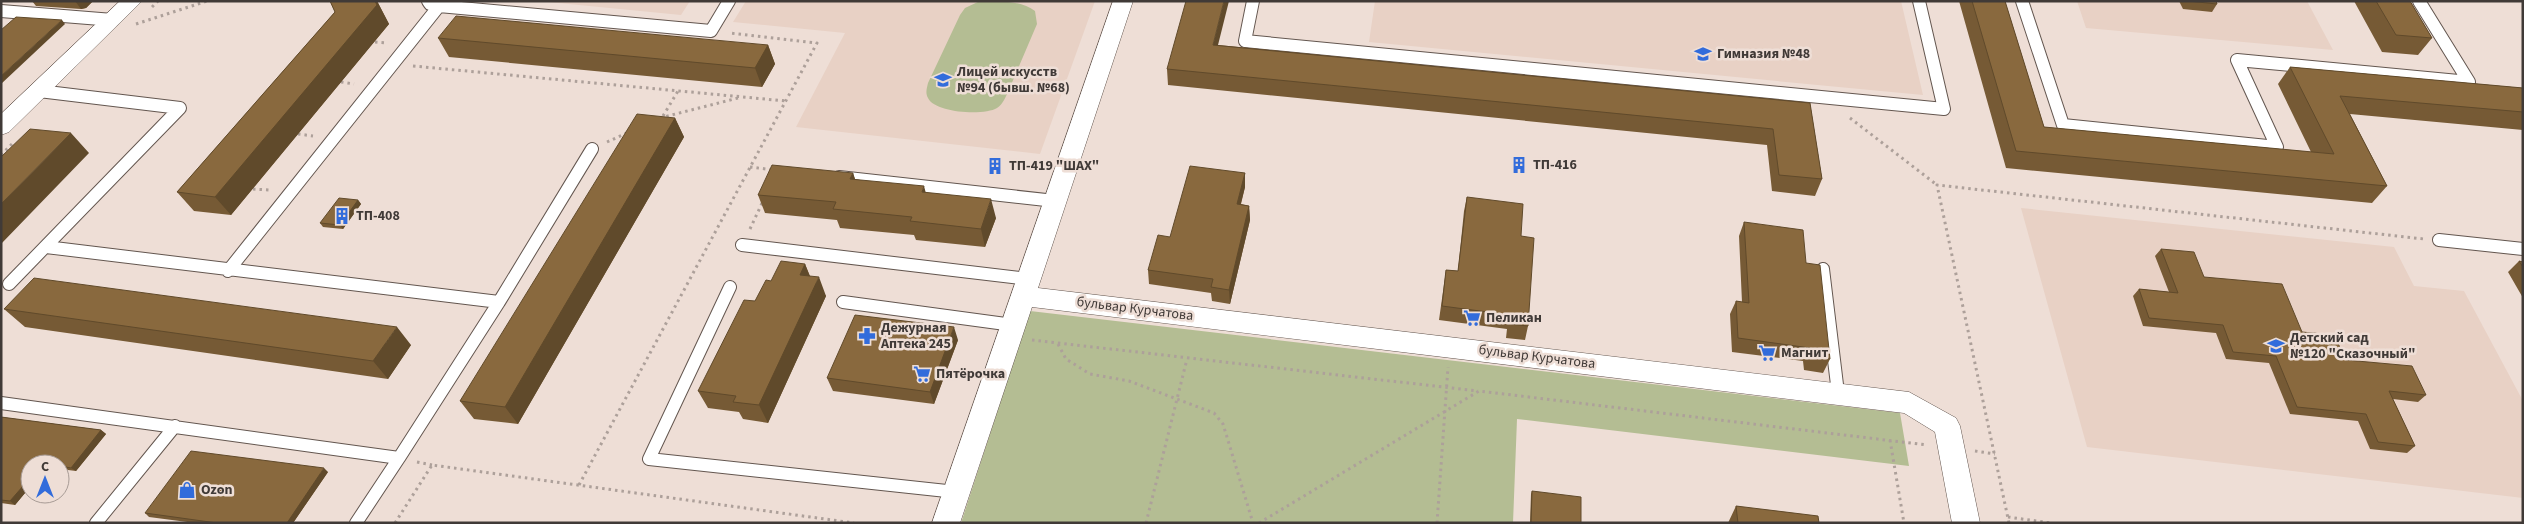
<svg xmlns="http://www.w3.org/2000/svg" width="2524" height="524" viewBox="0 0 2524 524" font-family="'Source Sans 3',sans-serif">
	<style>
		.built { fill: #e8d1c5 }
		.green { fill: #b4bd93 }
		.lines { fill: none; stroke-linecap: round; stroke-linejoin: round }
		.service-casing { stroke: #63564f; stroke-width: 14 }
		.minor-casing { stroke: #63564f; stroke-width: 1 }
		.path { stroke: #ada09a; stroke-width: 3; stroke-dasharray: 2.5 4; stroke-linecap: butt }
		.service { stroke: #fff; stroke-width: 12 }
		.minor { fill: #fff; fill-rule: evenodd }
		.wall { fill: #765a35 }
		.shaded-wall { fill: #604a2b }
		.building { fill: #89693e; stroke: #604a2b }
		.labels { text-anchor: middle; dominant-baseline: central; stroke-width: 5; stroke-linejoin: round; paint-order: stroke }
		.poi-label { font-size: 14px; font-weight: bold; fill: #403a37; stroke: #eeded6; text-anchor: start }
		.street-label { font-size: 14px; fill: #403a37; stroke: #eeded6 }
	</style>
	<rect width="100%" height="100%" fill="#eeded6"/>
	<!-- built -->
	<path class="built" d="M 538,1 L 690,1 L 681,15 Z
		M 746,1 L 1095,1 L 1040,154 L 796,127 L 845,33 L 733,22 Z
		M 1375,1 L 1901,1 L 1923,95 L 1369,42 Z
		M 2077,1 L 2307,1 L 2333,50 L 2086,28 Z
		M 2021,208 L 2394,247 L 2414,286 L 2464,291 L 2523,401 L 2523,498 L 2087,447 Z"/>
	<!-- green -->
	<path class="green" d="M 980,1 C 997,1 1021,0 1035,11 L 1037,24 L 1008,92 C 1005,98 1003,104 997,108 C 984,116 935,113 928,98 C 925,93 927,88 928,83 L 960,15 L 965,8 Z
		M 1030,311 L 1900,413 L 1909,466 L 1517,419 L 1513,523 L 961,523 Z"/>
	<g class="lines">
		<!-- service casing -->
		<g class="service-casing">
			<path id="service" d="M 428,1 L 430,4 L 439,6 L 711,31 L 729,1
				M 1253,1 L 1245,41 L 1944,109 L 1919,1
				M 2022,1 L 2063,125 L 2277,147 L 2237,60 L 2469,82 L 2419,1
				M 1,11 L 113,20
				M 839,177 L 1055,201
				M 2439,240 L 2523,249
				M 742,245 L 1029,279
				M 46,247 L 499,302 L 592,149
				M 1823,269 L 1838,393
				M 228,271 L 439,6
				M 9,284 L 180,108 L 39,91
				M 730,287 L 649,459 L 956,492
				M 843,302 L 1013,325
				M 1,403 L 399,458 L 499,302
				M 96,523 L 175,426
				M 356,523 L 399,458"/>
		</g>
		<!-- minor casing -->
		<g class="minor-casing">
			<path id="minor" d="M 120,1 L 142,1 L 9,132 L 1,135 L 1,114 Z
				M 1113,1 L 1133,1 L 1038,288 L 1909,392 L 1956,418 L 1960,426 L 1980,523 L 1952,523 L 1935,432 L 1904,413 L 1032,307 L 960,523 L 932,523 Z"/>
		</g>
		<!-- path -->
		<path class="path" d="M 152,7 L 158,1
			M 136,24 L 207,1
			M 375,42 L 387,43
			M 413,66 L 786,101
			M 341,82 L 354,84
			M 663,116 L 678,91
			M 660,118 L 738,98
			M 1850,118 L 1937,185
			M 298,134 L 313,136
			M 607,142 L 629,132
			M 1,155 L 13,143
			M 750,167 L 774,170
			M 253,189 L 270,190
			M 750,229 L 763,201
			M 1032,340 L 1478,391
			M 1058,344 L 1066,359 L 1090,374 L 1129,381 L 1214,413 L 1223,424 L 1253,523
			M 1890,440 L 1904,523
			M 1975,451 L 1995,454
			M 417,462 L 432,465
			M 579,485 L 817,43 L 729,33
			M 2008,517 L 2051,523
			M 395,523 L 432,465 L 854,523
			M 1146,523 L 1187,359
			M 1259,523 L 1479,391 L 1927,445
			M 1437,523 L 1448,367
			M 2009,523 L 1937,185 L 2424,239"/>
		<!-- service -->
		<use href="#service" class="service"/>
		<!-- minor -->
		<use href="#minor" class="minor"/>
	</g>
	<!-- wall -->
	<path class="wall" d="M 32,1 L 93,1 L 86,8 L 81,9 L 36,6 Z
		M 330,1 L 377,1 L 389,24 L 231,215 L 194,211 L 177,192 L 335,12 Z
		M 1959,1 L 2005,1 L 2044,127 L 2311,152 L 2278,84 L 2290,67 L 2523,88 L 2523,130 L 2350,114 L 2387,186 L 2372,203 L 2006,168 Z
		M 2179,1 L 2216,1 L 2217,4 L 2212,12 L 2183,9 Z
		M 2354,1 L 2410,1 L 2432,38 L 2418,55 L 2382,52 Z
		M 438,38 L 768,45 L 775,64 L 762,87 L 449,57 Z
		M 1218,45 L 1810,103 L 1822,179 L 1815,196 L 1772,191 L 1767,145 L 1168,85 L 1167,69 Z
		M 675,118 L 684,137 L 518,424 L 474,419 L 460,401 Z
		M 853,173 L 855,179 L 926,193 L 996,218 L 985,247 L 916,240 L 914,235 L 840,228 L 837,220 L 765,213 L 758,195 Z
		M 1245,173 L 1245,187 L 1241,204 L 1249,206 L 1250,220 L 1230,304 L 1212,301 L 1211,293 L 1149,284 L 1148,270 L 1170,237 Z
		M 1467,197 L 1521,236 L 1528,326 L 1525,340 L 1506,338 L 1507,329 L 1439,320 L 1446,270 L 1458,271 L 1464,211 Z
		M 358,200 L 361,204 L 343,229 L 323,227 L 320,223 Z
		M 1744,222 L 1806,263 L 1830,359 L 1823,373 L 1804,370 L 1803,361 L 1732,352 L 1730,314 L 1736,301 L 1742,302 L 1739,236 Z
		M 2161,249 L 2204,277 L 2302,332 L 2346,360 L 2426,395 L 2418,402 L 2393,399 L 2415,446 L 2407,453 L 2370,449 L 2358,421 L 2290,414 L 2269,363 L 2226,359 L 2216,333 L 2143,326 L 2133,296 L 2139,289 L 2169,292 L 2155,256 Z
		M 2519,261 L 2523,262 L 2523,298 L 2508,272 Z
		M 805,264 L 810,276 L 826,296 L 768,423 L 743,419 L 739,412 L 708,408 L 698,391 L 755,301 L 771,281 Z
		M 4,309 L 411,345 L 388,379 L 25,327 Z
		M 958,340 L 934,404 L 833,391 L 827,378 Z
		M 1,417 L 101,430 L 106,434 L 76,471 L 60,469 L 60,464 L 30,464 L 30,487 L 15,505 L 1,503 Z
		M 328,472 L 293,523 L 195,523 L 149,517 L 145,513 Z
		M 1532,491 L 1581,523 L 1530,523 L 1531,494 Z
		M 1736,506 L 1819,523 L 1728,523 Z"/>
	<!-- shaded-wall -->
	<path class="shaded-wall" d="M 75,1 L 93,1 L 86,8 L 81,9 Z
		M 375,1 L 377,1 L 389,24 L 231,215 L 215,197 Z
		M 1224,1 L 1229,1 L 1214,61 L 1213,45 Z
		M 62,20 L 65,24 L 1,84 L 1,76 Z
		M 768,45 L 775,64 L 762,87 L 755,68 Z
		M 675,118 L 684,137 L 518,424 L 505,407 Z
		M 71,133 L 89,153 L 1,244 L 1,204 Z
		M 853,173 L 859,192 L 850,179 Z
		M 1245,173 L 1245,187 L 1237,218 L 1237,204 Z
		M 924,186 L 929,205 L 922,192 Z
		M 991,199 L 996,218 L 985,247 L 981,229 Z
		M 358,200 L 361,204 L 343,229 L 340,225 Z
		M 1249,206 L 1250,220 L 1230,304 L 1229,290 Z
		M 805,264 L 812,282 L 800,275 Z
		M 819,277 L 826,296 L 768,423 L 759,405 Z
		M 397,327 L 411,345 L 388,379 L 373,361 Z
		M 954,327 L 958,340 L 934,404 L 930,392 Z
		M 101,430 L 106,434 L 76,471 L 71,468 Z
		M 324,468 L 328,472 L 293,523 L 287,523 Z
		M 30,478 L 30,487 L 15,505 L 10,501 Z"/>
	<!-- building -->
	<path class="building" d="M 330,1 L 375,1 L 377,5 L 215,197 L 177,192 L 335,12 Z
		M 1186,1 L 1224,1 L 1213,45 L 1810,103 L 1822,179 L 1779,175 L 1773,129 L 1167,69 Z
		M 1972,1 L 2005,1 L 2044,127 L 2334,154 L 2290,67 L 2523,88 L 2523,112 L 2340,96 L 2387,186 L 2016,151 Z
		M 2188,1 L 2216,1 L 2217,4 Z
		M 2376,1 L 2410,1 L 2432,38 L 2396,35 Z
		M 456,16 L 768,45 L 755,68 L 438,38 Z
		M 16,17 L 62,20 L 1,76 L 1,30 Z
		M 637,114 L 675,118 L 505,407 L 460,401 Z
		M 30,129 L 71,133 L 1,204 L 1,157 Z
		M 772,165 L 853,173 L 850,179 L 924,186 L 922,192 L 991,199 L 981,229 L 910,221 L 912,217 L 833,209 L 836,202 L 758,195 Z
		M 1190,166 L 1245,173 L 1237,204 L 1249,206 L 1229,290 L 1211,287 L 1213,279 L 1148,270 L 1158,235 L 1170,237 Z
		M 1467,197 L 1523,204 L 1521,236 L 1534,238 L 1528,326 L 1509,324 L 1510,315 L 1442,306 L 1446,270 L 1458,271 Z
		M 339,198 L 358,200 L 340,225 L 320,223 Z
		M 1744,222 L 1803,230 L 1806,263 L 1820,265 L 1830,359 L 1811,357 L 1810,348 L 1738,338 L 1736,301 L 1749,303 Z
		M 2161,249 L 2194,252 L 2204,277 L 2282,284 L 2302,332 L 2334,335 L 2346,360 L 2412,366 L 2426,395 L 2389,391 L 2415,446 L 2378,442 L 2366,414 L 2297,407 L 2276,356 L 2233,352 L 2223,325 L 2149,318 L 2139,289 L 2178,293 Z
		M 781,261 L 805,264 L 800,275 L 819,277 L 759,405 L 733,402 L 736,396 L 698,391 L 744,300 L 755,301 L 766,280 L 771,281 Z
		M 2519,261 L 2523,262 L 2523,267 Z
		M 34,278 L 397,327 L 373,361 L 4,309 Z
		M 855,315 L 954,327 L 930,392 L 827,378 Z
		M 1,417 L 101,430 L 71,468 L 60,466 L 60,464 L 30,464 L 30,478 L 10,501 L 1,500 Z
		M 191,451 L 324,468 L 287,523 L 217,523 L 145,513 Z
		M 1532,491 L 1581,497 L 1581,523 L 1531,523 Z
		M 1736,506 L 1818,516 L 1819,523 L 1738,523 Z"/>
	<!-- icons -->
	<defs>
		<g id="school-bare" transform="scale(1.35)"><path d="M0-5L7-2L0 1L-7-2ZM-4 1L0 2.5L4 1V4Q0 6-4 4Z" fill="#326cdb" stroke="#eeded6" stroke-width="2.5" paint-order="stroke"/></g>
		<g id="building-bare" transform="scale(1.35)"><path d="M-4-6H4V6H1V3H-1V6H-4ZM-2.5-4.3h1.7v1.8h-1.7ZM.8-4.3h1.7v1.8H.8ZM-2.5-1h1.7V.8h-1.7ZM.8-1h1.7V.8H.8Z" fill="#326cdb" stroke="#eeded6" stroke-width="2.5" paint-order="stroke"/></g>
		<g id="supermarket-bare" transform="scale(1.35)"><path d="M-6-5.5h2.5l.6 2H6L4.5 2H-2.5L-4.4-4H-6ZM-1.5 3.2a1.3 1.3 0 1 0 .1 0ZM3 3.2a1.3 1.3 0 1 0 .1 0Z" fill="#326cdb" stroke="#eeded6" stroke-width="2.5" paint-order="stroke"/></g>
		<g id="pharmacy-bare" transform="scale(1.35)"><path d="M-2-6h4v4h4v4h-4v4h-4v-4h-4v-4h4Z" fill="#326cdb" stroke="#eeded6" stroke-width="2.5" paint-order="stroke"/></g>
		<g id="shop-bare" transform="scale(1.35)"><path d="M-5-2.5h2.3a2.7 3.5 0 0 1 5.4 0H5L5.5 6h-11ZM-1.5-2.5h3a1.5 2.3 0 0 0-3 0Z" fill="#326cdb" stroke="#eeded6" stroke-width="2.5" paint-order="stroke"/></g>
	</defs>
	<g fill-rule="evenodd">
		<use href="#school-bare" x="1703" y="54"/>
		<use href="#school-bare" x="943" y="80"/>
		<use href="#building-bare" x="1519" y="165"/>
		<use href="#building-bare" x="995" y="166"/>
		<use href="#building-bare" x="342" y="216"/>
		<use href="#supermarket-bare" x="1472" y="318"/>
		<use href="#pharmacy-bare" x="867" y="336"/>
		<use href="#school-bare" x="2276" y="346"/>
		<use href="#supermarket-bare" x="1767" y="353"/>
		<use href="#supermarket-bare" x="922" y="374"/>
		<use href="#shop-bare" x="187" y="490"/>
	</g>
	<g class="labels">
		<!-- poi labels -->
		<g class="poi-label">
			<text x="1717" y="54">Гимназия №48</text>
			<text x="957" y="72">Лицей искусств<tspan x="957" dy="16">№94 (бывш. №68)</tspan></text>
			<text x="1533" y="165">ТП-416</text>
			<text x="1009" y="166">ТП-419 "ШАХ"</text>
			<text x="356" y="216">ТП-408</text>
			<text x="1486" y="318">Пеликан</text>
			<text x="881" y="328">Дежурная<tspan x="881" dy="16">Аптека 245</tspan></text>
			<text x="2290" y="338">Детский сад<tspan x="2290" dy="16">№120 "Сказочный"</tspan></text>
			<text x="1781" y="353">Магнит</text>
			<text x="936" y="374">Пятёрочка</text>
			<text x="201" y="490">Ozon</text>
		</g>
		<!-- street labels -->
		<g class="street-label">
			<text transform="translate(1135 309) rotate(7)">бульвар Курчатова</text>
			<text transform="translate(1537 357) rotate(7)">бульвар Курчатова</text>
		</g>
	</g>
	<!-- border -->
	<rect width="2524" height="524" fill="none" stroke="#403a37" stroke-width="5"/>
	<!-- north arrow -->
	<g transform="translate(45 479)"><circle r="24" fill="#eeded6" stroke="#a89c96"/>
	<path d="M0-4L9 19L0 12L-9 19Z" fill="#326cdb"/>
	<text y="-8" font-size="14" font-weight="bold" text-anchor="middle" fill="#403a37">С</text>
	</g>
</svg>
